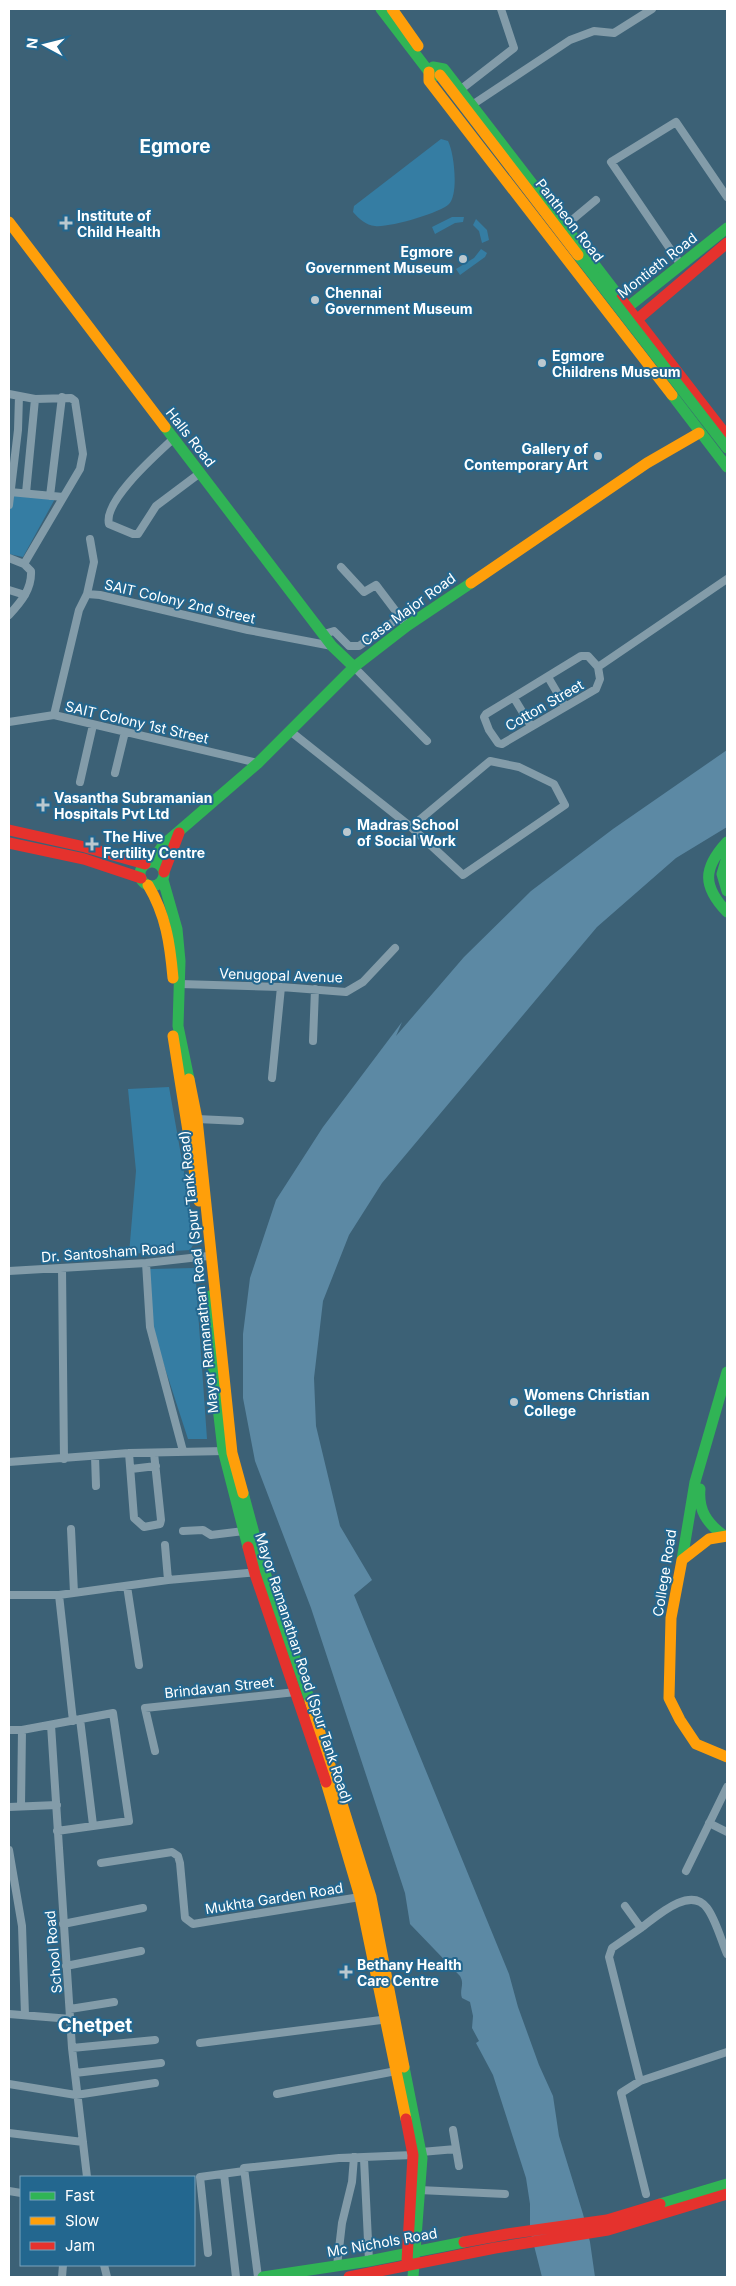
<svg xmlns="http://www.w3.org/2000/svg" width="736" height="2286" viewBox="0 0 736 2286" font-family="Inter,sans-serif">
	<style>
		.green { fill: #357da3 }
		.water { fill: #5c89a4 }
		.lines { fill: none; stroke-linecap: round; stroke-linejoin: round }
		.street { stroke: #839ca9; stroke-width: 8 }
		.fast { stroke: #30b455; stroke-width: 11 }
		.slow { stroke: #ff9f0a; stroke-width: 11 }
		.jam { stroke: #e5322d; stroke-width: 11 }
		.fast-bridge { stroke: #30b455; stroke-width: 11 }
		.slow-bridge { stroke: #ff9f0a; stroke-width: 11 }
		.poi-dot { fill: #bbc8cf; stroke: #23678f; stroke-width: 2 }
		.labels { text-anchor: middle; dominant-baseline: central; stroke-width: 4; stroke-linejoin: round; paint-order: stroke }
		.poi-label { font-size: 14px; font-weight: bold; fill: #fff; stroke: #23678f; text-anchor: start }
		.street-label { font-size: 14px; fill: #fff; stroke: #23678f }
		.district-label { font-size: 19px; font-weight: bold; fill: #fff; stroke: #23678f }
	</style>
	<rect width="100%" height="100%" fill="#3c6176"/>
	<!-- green -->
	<path class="green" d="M 441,139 L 448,141 C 454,152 459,194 449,204 C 440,213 388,228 375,226 C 366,225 359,219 353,212 L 354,206 Z
		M 452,217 L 464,217 L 463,222 L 455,223 L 435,234 L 432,227 Z
		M 476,219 L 487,230 L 489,240 L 482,243 L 479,231 L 473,225 Z
		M 481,249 L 487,253 L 485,257 L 460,275 L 456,269 L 474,258 Z
		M 11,492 L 56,497 L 23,557 L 9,554 L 9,512 Z
		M 169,1087 L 196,1240 L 190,1250 L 129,1254 L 136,1171 L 128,1089 Z
		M 195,1268 L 207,1439 L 188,1439 L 150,1322 L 150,1269 Z"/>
	<!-- water -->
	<path class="water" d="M 727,750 L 727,827 L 676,858 L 597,927 L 382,1183 L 349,1235 L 323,1301 L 314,1378 L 316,1426 L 340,1526 L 372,1580 L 354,1595 L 509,1974 L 518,2007 L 539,2065 L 553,2096 L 559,2136 L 583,2214 L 590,2242 L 595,2277 L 542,2277 L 530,2230 L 530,2204 L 526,2178 L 493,2075 L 476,2043 L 479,2041 L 472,2028 L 473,2016 L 470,2002 L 462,1998 C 459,1990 465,1984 460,1976 L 410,1924 L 405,1893 L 311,1608 L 255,1461 L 243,1398 L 243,1334 L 250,1278 L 276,1200 L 323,1127 L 402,1022 L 396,1036 L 464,957 L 531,891 L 613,829 Z"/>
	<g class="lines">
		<!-- street -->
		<path class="street" d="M 460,90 L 514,48 L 501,9
			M 472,105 L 570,40 L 594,31 L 614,33 L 652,9
			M 566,225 L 596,200
			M 681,265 L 611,162 L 676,122 L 727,197
			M 9,394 L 35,399 L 71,398 L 75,401 L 83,454 L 80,469 L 24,564 L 31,571 C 32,589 21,602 9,615
			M 173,439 C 157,454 103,501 109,524 L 133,534 L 138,534 L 156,506 L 200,473
			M 10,492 L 63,497
			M 26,493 L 35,399
			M 50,496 L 62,397
			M 9,505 L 18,430 L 19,396
			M 9,558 L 24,564
			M 341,567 L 364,592 L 376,585 L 407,626
			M 9,590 L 25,595
			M 87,594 L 100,595 L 248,630 L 332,646
			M 324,634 L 334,631 L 349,646 L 359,646 L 400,617
			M 354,667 L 427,741
			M 598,667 L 600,679 L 596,689 L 502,744 L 498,743 L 489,730 L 484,717 L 486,714 L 581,656 L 588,656 L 598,667 L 727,579
			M 548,677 L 565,706
			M 514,698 L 531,726
			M 54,715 L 79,610 L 87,594 L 94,562 L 90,539
			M 9,722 L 54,715 L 258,763
			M 290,731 L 411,827 L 463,875 L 565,805 L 554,784 L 519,767 L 490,761 L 411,827
			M 115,773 L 125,732
			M 80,782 L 93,725
			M 180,984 L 281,987 L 346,992 L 363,982 L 395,948
			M 313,1041 L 315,989
			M 272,1078 L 281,987
			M 197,1119 L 240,1121
			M 146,1263 L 150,1327 L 183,1451
			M 62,1268 L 64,1459
			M 9,1271 L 146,1263 L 208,1256
			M 129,1453 L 134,1518 L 144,1527 L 160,1524 L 161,1520 L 154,1453
			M 95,1456 L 96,1486
			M 9,1462 L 129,1453 L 225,1451
			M 131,1469 L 156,1466
			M 71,1529 L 74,1593
			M 183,1531 L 203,1530 L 211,1535 L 244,1531
			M 165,1545 L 168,1580
			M 127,1586 L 139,1665
			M 9,1595 L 59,1595 L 168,1580 L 258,1572
			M 59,1595 L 73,1721
			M 80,1719 L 93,1825
			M 51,1725 L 72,2048 L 87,2177
			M 9,1730 L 22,1730 L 113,1713 L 129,1821 L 57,1831
			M 155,1751 L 145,1708 L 296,1692
			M 21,1806 L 22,1730
			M 9,1807 L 57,1805
			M 709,1823 L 727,1832
			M 9,1850 L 22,1926 L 25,2015
			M 101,1863 L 172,1852 L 178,1856 L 180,1863 L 185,1918 L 193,1924 L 360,1897
			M 686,1871 L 727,1787
			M 625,1906 L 641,1928 C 656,1917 690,1885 707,1908 C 716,1920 721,1940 727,1954
			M 63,1924 L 143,1908
			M 66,1966 L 141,1951
			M 70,2009 L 114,2002
			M 9,2014 L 71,2019
			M 200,2043 L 389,2019
			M 72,2048 L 155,2040
			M 75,2073 L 161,2063
			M 640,2081 L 609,1957 L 612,1948 L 641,1928
			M 9,2084 L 76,2095 L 155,2083
			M 277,2094 L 396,2071
			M 453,2130 L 459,2166
			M 9,2133 L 83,2142
			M 421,2152 L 456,2149
			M 364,2159 L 369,2261
			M 224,2174 L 236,2277
			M 419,2190 L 505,2194
			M 9,2191 L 21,2193
			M 646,2194 L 621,2093 L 640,2081 L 727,2052
			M 208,2253 L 200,2177 L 244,2171
			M 104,2265 L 107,2277
			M 337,2266 L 342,2223 L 352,2182 L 354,2157
			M 62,2277 L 63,2265
			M 258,2277 L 244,2168 L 339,2158 L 413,2155"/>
		<!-- fast -->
		<path class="fast" d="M 381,9 L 433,77
			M 433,67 L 444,69 L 621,299
			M 623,311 L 727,228
			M 672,395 L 727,467
			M 165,427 L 332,646 L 354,667
			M 727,842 C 703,868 702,886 727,912
			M 727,857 L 722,874 L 727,891
			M 152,862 L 163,845 L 258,763 L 354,667 L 407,626 L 471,583
			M140 874a12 12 0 1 1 24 0a12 12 0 1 1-24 0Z
			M 163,880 L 177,929 L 180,961 L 178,1026 L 189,1079
			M 210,1296 L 213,1364 L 223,1450 L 248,1547
			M 700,1489 C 698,1510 707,1523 723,1535
			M 243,1493 L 264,1570 L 310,1701
			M 682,1560 L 695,1482 L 727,1372
			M 404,2067 L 422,2158 L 413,2277
			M 660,2204 L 727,2184
			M 263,2277 L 369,2261 L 464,2242"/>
		<!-- slow -->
		<path class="slow" d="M 392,9 L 418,46
			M 429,72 L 429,81 L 672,395
			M 9,222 L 165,427
			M 471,583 L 647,463 L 699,433
			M 148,885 C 166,915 170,944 173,978
			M 173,1036 L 199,1201
			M 189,1079 L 197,1119 L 232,1453 L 243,1493
			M 727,1536 L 709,1539 L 682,1560 L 671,1618 L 669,1698 L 680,1720 L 696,1744 L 727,1757
			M 310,1701 L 371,1897 L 404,2067
			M 326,1782 L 360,1897 L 406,2119"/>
		<!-- jam -->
		<path class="jam" d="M 621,299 L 727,436
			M 633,323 L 727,243
			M 9,830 L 85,847 L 145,864
			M 9,843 L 84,859 L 141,878
			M 164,872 L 179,833
			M 248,1547 L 255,1574 L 326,1782
			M 406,2119 L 413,2155 L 407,2261
			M 464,2242 L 507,2234 L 607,2220 L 660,2204
			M 349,2277 L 495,2248 L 608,2230 L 727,2194"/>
		<!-- fast-bridge -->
		<path class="fast-bridge" d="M 578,255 L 727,448"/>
		<!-- slow-bridge -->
		<path class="slow-bridge" d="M 440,75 L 578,255"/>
	</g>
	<!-- markers -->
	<g class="poi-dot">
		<path d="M63.5 215.5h5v5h5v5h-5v5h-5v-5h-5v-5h5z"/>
		<circle cx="463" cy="259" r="5"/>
		<circle cx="315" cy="300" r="5"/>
		<circle cx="542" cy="363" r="5"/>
		<circle cx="598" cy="456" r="5"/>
		<path d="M40.5 797.5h5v5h5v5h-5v5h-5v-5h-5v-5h5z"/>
		<circle cx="347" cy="832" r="5"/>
		<path d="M89.5 836.5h5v5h5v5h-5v5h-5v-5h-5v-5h5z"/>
		<circle cx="514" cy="1402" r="5"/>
		<path d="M343.5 1964.5h5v5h5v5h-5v5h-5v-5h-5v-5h5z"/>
	</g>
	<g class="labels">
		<!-- poi labels -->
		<g class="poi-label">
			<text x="77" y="215">Institute of<tspan x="77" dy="16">Child Health</tspan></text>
			<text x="453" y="251" text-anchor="end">Egmore<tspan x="453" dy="16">Government Museum</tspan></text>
			<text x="325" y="292">Chennai<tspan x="325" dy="16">Government Museum</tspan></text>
			<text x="552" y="355">Egmore<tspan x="552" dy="16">Childrens Museum</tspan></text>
			<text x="588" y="448" text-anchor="end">Gallery of<tspan x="588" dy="16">Contemporary Art</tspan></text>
			<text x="54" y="797">Vasantha Subramanian<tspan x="54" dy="16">Hospitals Pvt Ltd</tspan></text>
			<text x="357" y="824">Madras School<tspan x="357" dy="16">of Social Work</tspan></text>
			<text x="103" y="836">The Hive<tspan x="103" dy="16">Fertility Centre</tspan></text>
			<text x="524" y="1394">Womens Christian<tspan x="524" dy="16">College</tspan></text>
			<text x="357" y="1964">Bethany Health<tspan x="357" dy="16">Care Centre</tspan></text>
		</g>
		<!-- street labels -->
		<g class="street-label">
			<text transform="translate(570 220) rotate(52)">Pantheon Road</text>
			<text transform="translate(657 265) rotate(-38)">Montieth Road</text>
			<text transform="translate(191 437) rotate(52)">Halls Road</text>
			<text transform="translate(180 601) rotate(13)">SAIT Colony 2nd Street</text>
			<text transform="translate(408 609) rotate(-36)">Casa Major Road</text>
			<text transform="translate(544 705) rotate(-30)">Cotton Street</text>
			<text transform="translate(137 722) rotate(13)">SAIT Colony 1st Street</text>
			<text transform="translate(281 975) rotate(2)">Venugopal Avenue</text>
			<text transform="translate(108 1252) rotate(-4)">Dr. Santosham Road</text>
			<text transform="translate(198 1272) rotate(-96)">Mayor Ramanathan Road (Spur Tank Road)</text>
			<text transform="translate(664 1573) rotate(-81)">College Road</text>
			<text transform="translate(304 1668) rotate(72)">Mayor Ramanathan Road (Spur Tank Road)</text>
			<text transform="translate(219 1687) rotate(-6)">Brindavan Street</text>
			<text transform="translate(274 1898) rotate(-9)">Mukhta Garden Road</text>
			<text transform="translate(53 1952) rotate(-95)">School Road</text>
			<text transform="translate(382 2242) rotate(-10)">Mc Nichols Road</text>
		</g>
		<!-- district labels -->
		<g class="district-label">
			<text x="175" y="146">Egmore</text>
			<text x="95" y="2025">Chetpet</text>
		</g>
	</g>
	<!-- border -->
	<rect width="736" height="2286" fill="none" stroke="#ffffff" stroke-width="20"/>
	<!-- legend -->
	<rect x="20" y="2176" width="175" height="90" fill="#23678f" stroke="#7ba4bc"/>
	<rect x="30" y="2192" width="25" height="8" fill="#30b455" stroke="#7ba4bc"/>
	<text x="65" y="2201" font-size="15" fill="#ffffff">Fast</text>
	<rect x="30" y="2217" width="25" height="8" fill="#ff9f0a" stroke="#7ba4bc"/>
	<text x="65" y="2226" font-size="15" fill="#ffffff">Slow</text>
	<rect x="30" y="2242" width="25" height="8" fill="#e5322d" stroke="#7ba4bc"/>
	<text x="65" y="2251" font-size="15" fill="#ffffff">Jam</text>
	<!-- north arrow -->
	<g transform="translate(45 45) rotate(277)" stroke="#23678f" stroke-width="4" paint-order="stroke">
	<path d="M0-4L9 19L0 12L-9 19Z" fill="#ffffff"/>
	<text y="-8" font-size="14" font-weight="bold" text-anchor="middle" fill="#ffffff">N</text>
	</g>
</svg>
